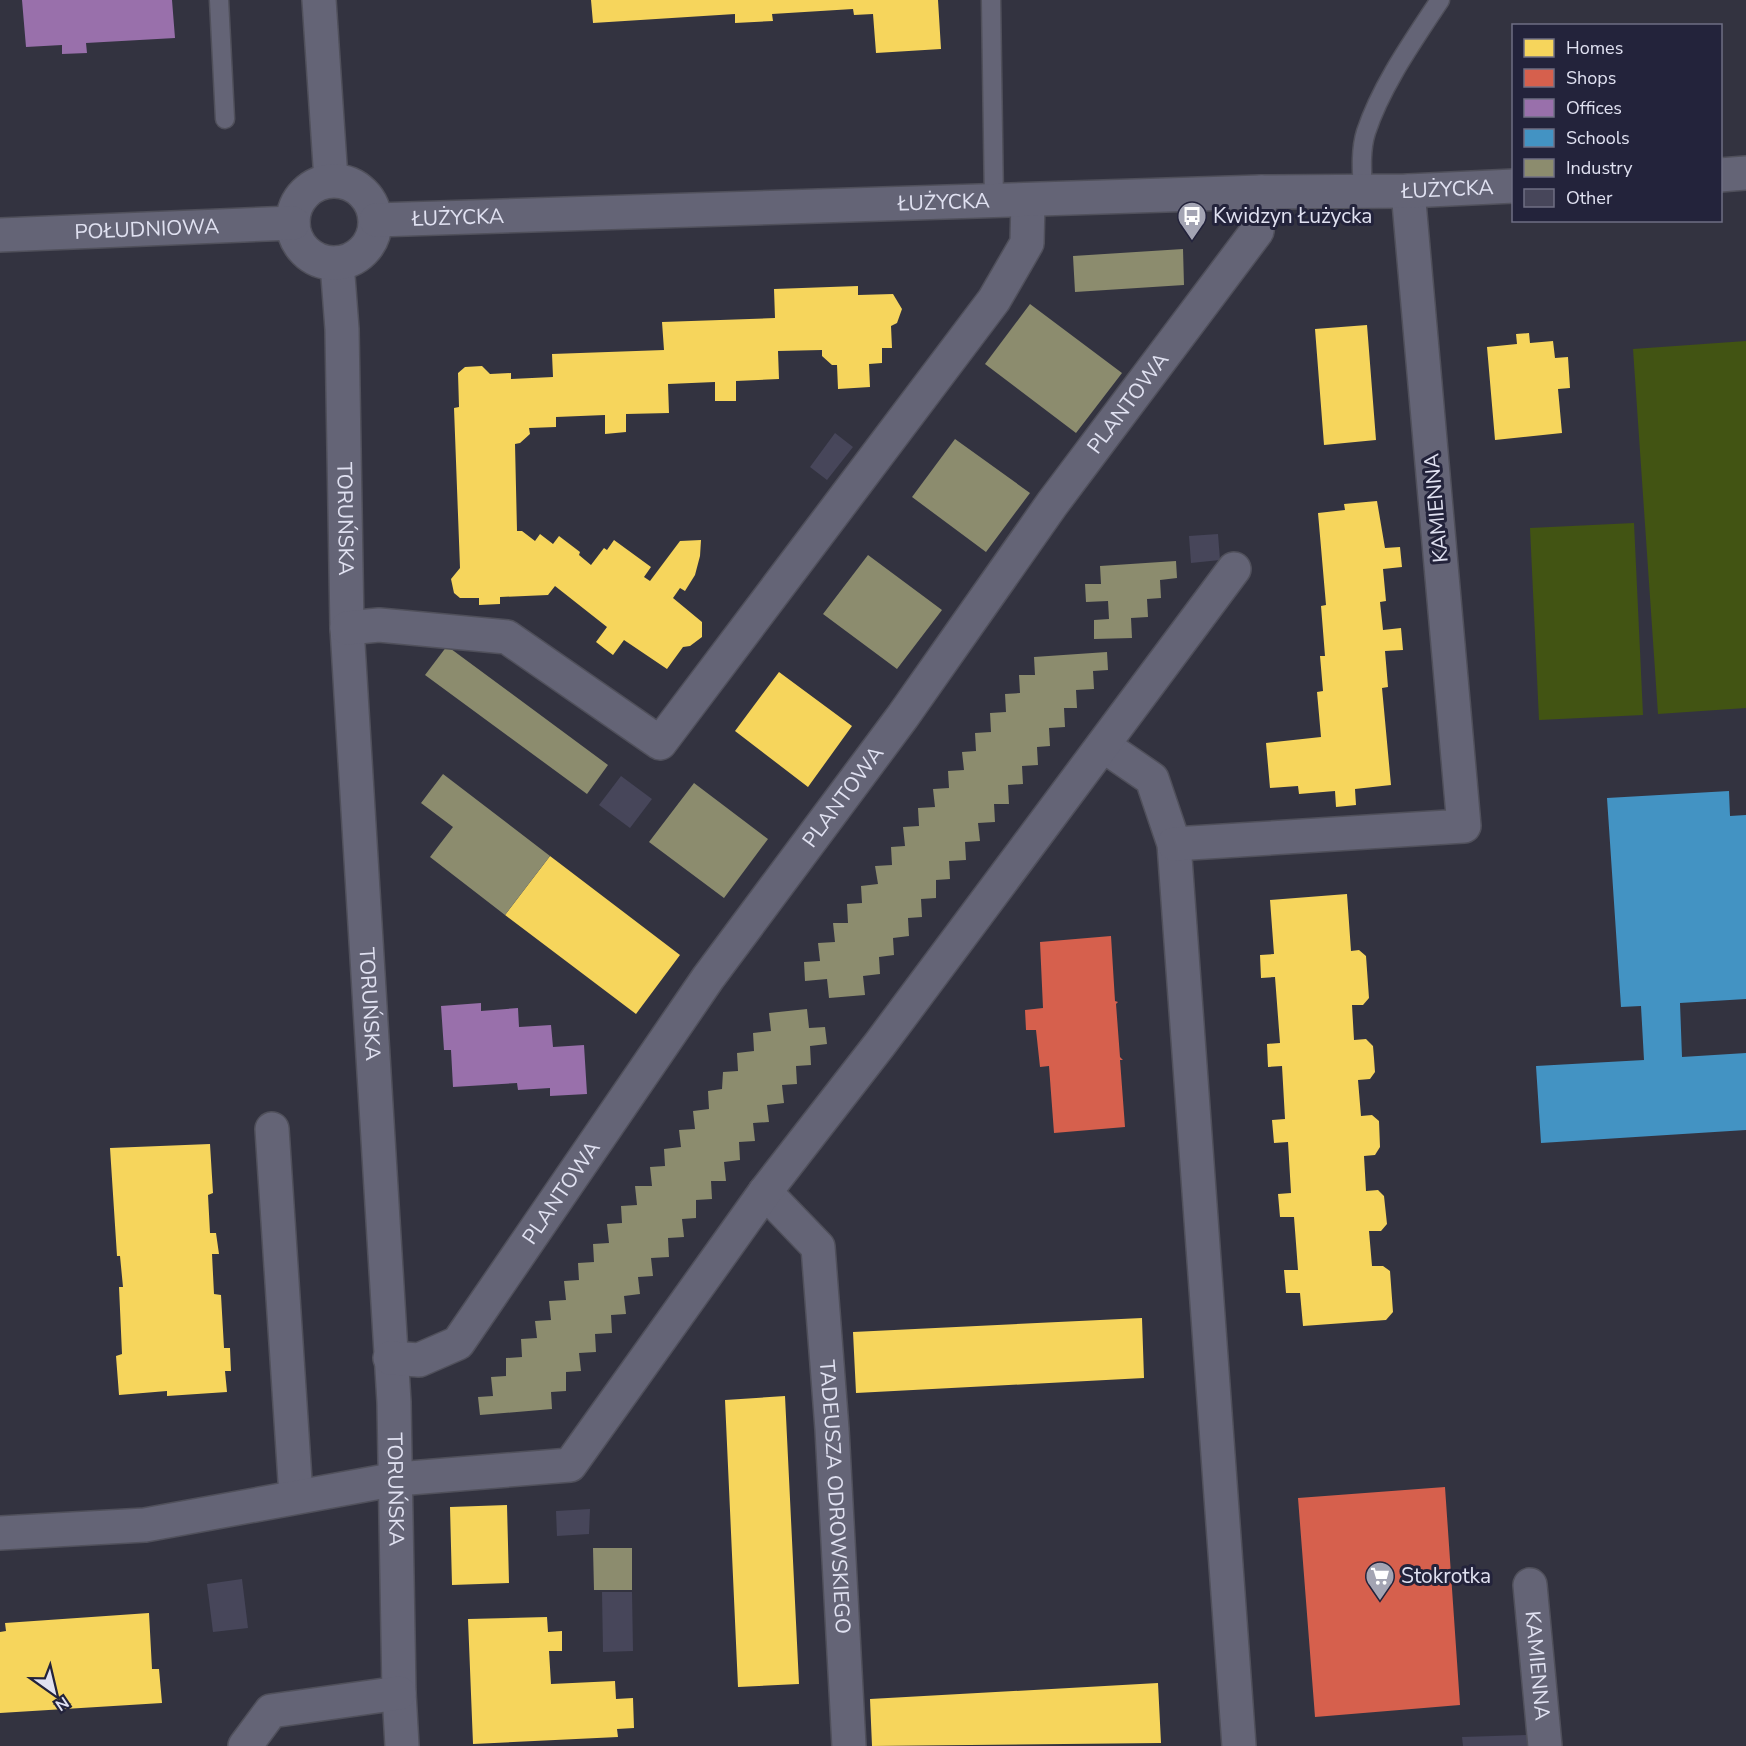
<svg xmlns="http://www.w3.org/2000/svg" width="1746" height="1746" viewBox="0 0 1746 1746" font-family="'Nunito Sans',sans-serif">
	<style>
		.green { fill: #425413 }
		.homes { fill: #f6d55c }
		.shops { fill: #d6604d }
		.offices { fill: #9970ab }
		.schools { fill: #4393c3 }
		.industry { fill: #8c8c6e }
		.building { fill: #47465a }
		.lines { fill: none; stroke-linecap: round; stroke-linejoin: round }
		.service-casing { stroke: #50505b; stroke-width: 21 }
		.minor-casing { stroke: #50505b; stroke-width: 36 }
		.tertiary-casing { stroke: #50505b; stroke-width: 36 }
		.service { stroke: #646476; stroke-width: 18 }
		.minor { stroke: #646476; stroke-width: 33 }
		.tertiary { stroke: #646476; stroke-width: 33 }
		.labels { text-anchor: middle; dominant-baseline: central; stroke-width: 6; stroke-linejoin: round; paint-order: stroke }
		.street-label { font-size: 21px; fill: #e0e1f1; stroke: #23233b }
		.poi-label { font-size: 21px; fill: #e0e1f1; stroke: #23233b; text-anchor: start }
	</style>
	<rect width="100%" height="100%" fill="#333340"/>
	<!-- green -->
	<path class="green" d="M 1746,341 L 1746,708 L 1658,714 L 1633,349 Z
		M 1634,523 L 1643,715 L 1539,720 L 1530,528 Z"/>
	<!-- homes -->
	<path class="homes" d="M 591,0 L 938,0 L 941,49 L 876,53 L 873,14 L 854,15 L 853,9 L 772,14 L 773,21 L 735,23 L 735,14 L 593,23 Z
		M 858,286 L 858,295 L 893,294 L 902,309 L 897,323 L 891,326 L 892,348 L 882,348 L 882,363 L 869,364 L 870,387 L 838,389 L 837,365 L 832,365 L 822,356 L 822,350 L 778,351 L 779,379 L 736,381 L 736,401 L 715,401 L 715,382 L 668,384 L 669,413 L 626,414 L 626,432 L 605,434 L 605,415 L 556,417 L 556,427 L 529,428 L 530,434 L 520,443 L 515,444 L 517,531 L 522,531 L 535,541 L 540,534 L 553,544 L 559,536 L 580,552 L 579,555 L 591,565 L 604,548 L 607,550 L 614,540 L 651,567 L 644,577 L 650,581 L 680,541 L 701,540 L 700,556 L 695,575 L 685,591 L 680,588 L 673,598 L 702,622 L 702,637 L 690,646 L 683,647 L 667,669 L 624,640 L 613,655 L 605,649 L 596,642 L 607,627 L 555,586 L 548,595 L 500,597 L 500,604 L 479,605 L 479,598 L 460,598 L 454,593 L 451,579 L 460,568 L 454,408 L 459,407 L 458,373 L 465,367 L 482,366 L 490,374 L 511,373 L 511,379 L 553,377 L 552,354 L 664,350 L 662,322 L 775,318 L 774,289 Z
		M 1367,325 L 1376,440 L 1324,445 L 1315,329 Z
		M 1529,333 L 1530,343 L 1553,341 L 1555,358 L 1568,357 L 1570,388 L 1558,389 L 1562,433 L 1495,440 L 1487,347 L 1517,344 L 1516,334 Z
		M 1377,501 L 1385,548 L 1400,547 L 1402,567 L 1383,569 L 1386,601 L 1380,602 L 1383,630 L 1401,628 L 1403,650 L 1385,651 L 1388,687 L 1382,688 L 1391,785 L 1355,789 L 1356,805 L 1336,807 L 1335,791 L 1299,794 L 1298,786 L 1270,788 L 1266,743 L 1321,737 L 1317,692 L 1323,691 L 1320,656 L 1325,656 L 1321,606 L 1326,605 L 1318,513 L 1345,510 L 1344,504 Z
		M 779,672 L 852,726 L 808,787 L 735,731 Z
		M 550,856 L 680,955 L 636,1014 L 505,915 Z
		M 1347,894 L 1351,951 L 1359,950 L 1366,956 L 1369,998 L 1363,1005 L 1352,1005 L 1354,1040 L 1366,1039 L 1373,1046 L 1374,1058 L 1375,1072 L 1370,1079 L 1358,1080 L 1361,1116 L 1372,1115 L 1379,1121 L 1380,1147 L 1375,1155 L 1364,1156 L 1366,1191 L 1378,1190 L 1384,1196 L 1387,1224 L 1381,1231 L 1369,1231 L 1372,1266 L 1383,1266 L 1390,1271 L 1393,1312 L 1386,1320 L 1303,1326 L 1300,1293 L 1286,1293 L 1284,1270 L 1298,1270 L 1294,1217 L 1280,1217 L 1278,1194 L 1291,1193 L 1288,1142 L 1274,1143 L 1272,1120 L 1285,1119 L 1282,1066 L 1268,1067 L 1267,1044 L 1280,1043 L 1275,977 L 1261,978 L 1260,955 L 1274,954 L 1270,900 Z
		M 210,1144 L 213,1193 L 208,1195 L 210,1233 L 216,1233 L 219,1254 L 212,1254 L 214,1294 L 221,1295 L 224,1348 L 230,1348 L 231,1371 L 225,1371 L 227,1392 L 167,1396 L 167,1391 L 119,1395 L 116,1356 L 122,1354 L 119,1287 L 123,1287 L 120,1256 L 117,1256 L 110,1148 Z
		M 1142,1318 L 1144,1378 L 856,1393 L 853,1332 Z
		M 785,1396 L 799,1684 L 738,1687 L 725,1400 Z
		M 507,1505 L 509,1583 L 452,1585 L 450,1507 Z
		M 149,1613 L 152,1669 L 159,1669 L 162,1703 L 0,1713 L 0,1632 L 6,1631 L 5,1623 Z
		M 547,1617 L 548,1632 L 562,1631 L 562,1651 L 549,1651 L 551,1684 L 615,1681 L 616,1699 L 633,1698 L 634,1728 L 617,1729 L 618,1737 L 473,1744 L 468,1619 Z
		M 1158,1683 L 1161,1743 L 872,1746 L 870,1699 Z"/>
	<!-- shops -->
	<path class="shops" d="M 1111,936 L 1115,1001 L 1118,1002 L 1116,1004 L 1120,1057 L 1123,1060 L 1120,1060 L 1125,1127 L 1054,1133 L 1049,1066 L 1040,1067 L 1036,1030 L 1026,1030 L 1025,1010 L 1043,1008 L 1040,942 Z
		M 1445,1487 L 1460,1705 L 1315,1717 L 1298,1498 Z"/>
	<!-- offices -->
	<path class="offices" d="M 22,0 L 172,0 L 175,38 L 86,43 L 87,53 L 62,54 L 62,45 L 26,47 Z
		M 481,1003 L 481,1011 L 518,1008 L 519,1027 L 551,1025 L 553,1047 L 584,1045 L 587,1094 L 550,1096 L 550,1088 L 518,1090 L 517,1083 L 453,1087 L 451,1050 L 444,1050 L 441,1006 Z"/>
	<!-- schools -->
	<path class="schools" d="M 1729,791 L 1730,816 L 1746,815 L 1746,999 L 1680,1003 L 1682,1057 L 1746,1053 L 1746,1130 L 1541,1143 L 1536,1066 L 1644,1060 L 1641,1006 L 1621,1007 L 1607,798 Z"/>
	<!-- industry -->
	<path class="industry" d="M 1183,249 L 1184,285 L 1075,292 L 1073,256 Z
		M 1030,304 L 1122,373 L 1076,433 L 985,364 Z
		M 955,439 L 1030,493 L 986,552 L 912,497 Z
		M 868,555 L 942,610 L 897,669 L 823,614 Z
		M 1176,561 L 1177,578 L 1160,580 L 1161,598 L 1147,599 L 1148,617 L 1131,618 L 1132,638 L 1094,639 L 1094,620 L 1109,619 L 1108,601 L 1086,602 L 1085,584 L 1101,584 L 1100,566 Z
		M 447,646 L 608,765 L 587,794 L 425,675 Z
		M 1107,652 L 1108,670 L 1093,671 L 1094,689 L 1076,690 L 1077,708 L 1064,708 L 1065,727 L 1049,728 L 1050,746 L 1037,747 L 1038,765 L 1022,766 L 1023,784 L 1008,785 L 1009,804 L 994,804 L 995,822 L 978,823 L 980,841 L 965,842 L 966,860 L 949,861 L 950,879 L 936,880 L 936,898 L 921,899 L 922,917 L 908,918 L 909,936 L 893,938 L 894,955 L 879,957 L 880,974 L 863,976 L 865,995 L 829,998 L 827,979 L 805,981 L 804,962 L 820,961 L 818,943 L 835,942 L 833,923 L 848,923 L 847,904 L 862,903 L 861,886 L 878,884 L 875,866 L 892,865 L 891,847 L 905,846 L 903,827 L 919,826 L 918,808 L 935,807 L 933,789 L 949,788 L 948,771 L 964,770 L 962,752 L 976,751 L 975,733 L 991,732 L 990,713 L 1006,712 L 1005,694 L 1020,693 L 1019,675 L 1035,675 L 1034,657 Z
		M 443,774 L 550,856 L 505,915 L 430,857 L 453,827 L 421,803 Z
		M 694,783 L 768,839 L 724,898 L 649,842 Z
		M 807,1009 L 809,1028 L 825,1027 L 827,1044 L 810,1046 L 811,1065 L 796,1066 L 797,1084 L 782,1085 L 784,1103 L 767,1105 L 769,1122 L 753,1123 L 755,1141 L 739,1142 L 740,1160 L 724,1162 L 726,1181 L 711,1181 L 712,1199 L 696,1200 L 696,1218 L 682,1219 L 684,1237 L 668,1238 L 669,1257 L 651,1258 L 653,1276 L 638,1277 L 640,1294 L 624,1296 L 626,1314 L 611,1315 L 612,1333 L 595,1334 L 596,1352 L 579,1353 L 581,1371 L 566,1372 L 566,1391 L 551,1392 L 552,1409 L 480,1415 L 478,1397 L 493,1396 L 491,1377 L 506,1376 L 506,1358 L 522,1357 L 521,1339 L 537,1338 L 535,1321 L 551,1320 L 549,1301 L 566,1300 L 564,1281 L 579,1280 L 578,1263 L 594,1262 L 593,1244 L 609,1243 L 607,1224 L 622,1223 L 621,1206 L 637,1205 L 635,1186 L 652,1186 L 650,1167 L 665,1166 L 664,1149 L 681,1147 L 679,1130 L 695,1129 L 693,1111 L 709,1109 L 708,1091 L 722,1089 L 723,1072 L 738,1071 L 737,1053 L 754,1051 L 753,1033 L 771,1031 L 769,1013 Z
		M 593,1548 L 632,1548 L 632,1590 L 594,1590 Z"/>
	<!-- building -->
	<path class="building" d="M 835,433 L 853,447 L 827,480 L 810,467 Z
		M 1218,534 L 1220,560 L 1191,563 L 1189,536 Z
		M 621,776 L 652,799 L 630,828 L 599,805 Z
		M 590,1509 L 589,1534 L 557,1536 L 556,1511 Z
		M 242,1579 L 248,1628 L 213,1632 L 207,1584 Z
		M 602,1592 L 632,1592 L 633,1651 L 603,1652 Z
		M 1527,1735 L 1536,1740 L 1536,1746 L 1463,1746 L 1462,1737 Z"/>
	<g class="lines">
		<!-- service casing -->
		<g class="service-casing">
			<path id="service" d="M 219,0 L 225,119
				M 991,0 L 994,202
				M 1363,192 C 1362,173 1360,151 1366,132 C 1381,86 1413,41 1440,0"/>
		</g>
		<!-- minor casing -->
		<g class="minor-casing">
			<g id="minor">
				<path d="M 319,0 L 331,180"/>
				<path id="s1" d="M 337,263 L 342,329 L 347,628 L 394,1402 L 399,1693 L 402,1746"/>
				<path d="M 347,628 L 379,625 L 507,637 L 660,743 L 994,300 L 1027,243 L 1028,201"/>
				<path d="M 1104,746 L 1152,779 L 1174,844 L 1239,1746"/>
				<path d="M 1174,844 L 1464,826 L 1408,191"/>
				<path d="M 272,1129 L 296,1496"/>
				<path id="s2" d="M 765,1192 L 818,1247 L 832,1429 L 849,1746"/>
				<path id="s3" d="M 390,1358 L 419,1360 L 458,1343 L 708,978 L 903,716 L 1052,504 L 1257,231 L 1261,192"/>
				<path d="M 0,1533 L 145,1525 L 397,1479 L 570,1465 L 765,1192 L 880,1044 L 1234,569"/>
				<path id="s4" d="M 1530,1585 L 1545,1746"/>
				<path d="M 245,1746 L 271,1711 L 399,1693"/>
			</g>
		</g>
		<!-- tertiary casing -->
		<g class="tertiary-casing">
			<g id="tertiary">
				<path d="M 1720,175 L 1746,173"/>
				<circle cx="334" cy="222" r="41"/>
				<path id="s5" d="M 376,220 L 1261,192 L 1408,191 L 1514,186"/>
				<path id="s6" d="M 0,235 L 293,223"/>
			</g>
		</g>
		<!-- service -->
		<use href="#service" class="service"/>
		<!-- minor -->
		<use href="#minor" class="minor"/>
		<!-- tertiary -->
		<use href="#tertiary" class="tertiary"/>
	</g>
	<!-- icons -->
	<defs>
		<g id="bus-pin" transform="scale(1.5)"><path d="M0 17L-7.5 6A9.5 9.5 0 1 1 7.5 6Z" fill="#a3a4b3" stroke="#23233b"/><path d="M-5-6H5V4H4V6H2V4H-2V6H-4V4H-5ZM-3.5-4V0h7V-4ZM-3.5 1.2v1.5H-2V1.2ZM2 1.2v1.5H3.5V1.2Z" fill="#fff"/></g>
		<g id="supermarket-pin" transform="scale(1.5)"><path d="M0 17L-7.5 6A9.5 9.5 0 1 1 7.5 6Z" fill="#a3a4b3" stroke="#23233b"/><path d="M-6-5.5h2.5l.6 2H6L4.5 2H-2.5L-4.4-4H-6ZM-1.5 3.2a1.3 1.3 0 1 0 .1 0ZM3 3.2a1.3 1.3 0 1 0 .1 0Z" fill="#fff"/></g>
	</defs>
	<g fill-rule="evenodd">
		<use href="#bus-pin" x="1192" y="216"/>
		<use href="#supermarket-pin" x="1380" y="1576"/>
	</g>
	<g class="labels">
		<!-- street labels -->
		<g class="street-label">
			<text stroke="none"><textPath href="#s5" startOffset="1072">ŁUŻYCKA</textPath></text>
			<text stroke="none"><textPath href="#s5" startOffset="568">ŁUŻYCKA</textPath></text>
			<text stroke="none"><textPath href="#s5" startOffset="82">ŁUŻYCKA</textPath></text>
			<text stroke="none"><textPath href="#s6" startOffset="147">POŁUDNIOWA</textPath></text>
			<text stroke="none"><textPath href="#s3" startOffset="1226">PLANTOWA</textPath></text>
			<text transform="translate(1436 508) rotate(-95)">KAMIENNA</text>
			<text stroke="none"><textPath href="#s1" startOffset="256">TORUŃSKA</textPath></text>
			<text stroke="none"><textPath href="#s3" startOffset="740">PLANTOWA</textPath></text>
			<text stroke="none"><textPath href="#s1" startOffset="742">TORUŃSKA</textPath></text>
			<text stroke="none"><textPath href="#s3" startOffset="254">PLANTOWA</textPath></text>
			<text stroke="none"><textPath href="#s1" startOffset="1228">TORUŃSKA</textPath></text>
			<text stroke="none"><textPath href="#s2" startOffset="327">TADEUSZA ODROWSKIEGO</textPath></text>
			<text stroke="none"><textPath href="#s4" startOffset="81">KAMIENNA</textPath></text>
		</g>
		<!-- poi labels -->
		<g class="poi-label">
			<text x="1213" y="216">Kwidzyn Łużycka</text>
			<text x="1401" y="1576">Stokrotka</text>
		</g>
	</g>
	<!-- legend -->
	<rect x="1512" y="24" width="210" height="198" fill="#23233b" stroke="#6f6f84" stroke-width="1.5"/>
	<rect x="1524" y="39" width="30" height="18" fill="#f6d55c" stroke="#6f6f84" stroke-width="1.5"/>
	<text x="1566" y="54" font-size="18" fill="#e0e1f1">Homes</text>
	<rect x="1524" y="69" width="30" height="18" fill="#d6604d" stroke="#6f6f84" stroke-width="1.5"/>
	<text x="1566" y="84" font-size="18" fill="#e0e1f1">Shops</text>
	<rect x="1524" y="99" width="30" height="18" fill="#9970ab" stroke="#6f6f84" stroke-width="1.5"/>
	<text x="1566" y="114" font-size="18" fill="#e0e1f1">Offices</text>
	<rect x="1524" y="129" width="30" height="18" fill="#4393c3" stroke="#6f6f84" stroke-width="1.5"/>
	<text x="1566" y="144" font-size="18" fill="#e0e1f1">Schools</text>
	<rect x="1524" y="159" width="30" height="18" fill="#8c8c6e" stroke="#6f6f84" stroke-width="1.5"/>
	<text x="1566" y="174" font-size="18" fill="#e0e1f1">Industry</text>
	<rect x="1524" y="189" width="30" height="18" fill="#47465a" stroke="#6f6f84" stroke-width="1.5"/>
	<text x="1566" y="204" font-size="18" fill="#e0e1f1">Other</text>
	<!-- north arrow -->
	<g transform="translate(54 1692) rotate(146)" stroke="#23233b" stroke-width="4.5" paint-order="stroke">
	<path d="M0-4.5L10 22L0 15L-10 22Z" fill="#e0e1f1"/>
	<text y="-9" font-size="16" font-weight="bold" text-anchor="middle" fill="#e0e1f1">N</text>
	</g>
</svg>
